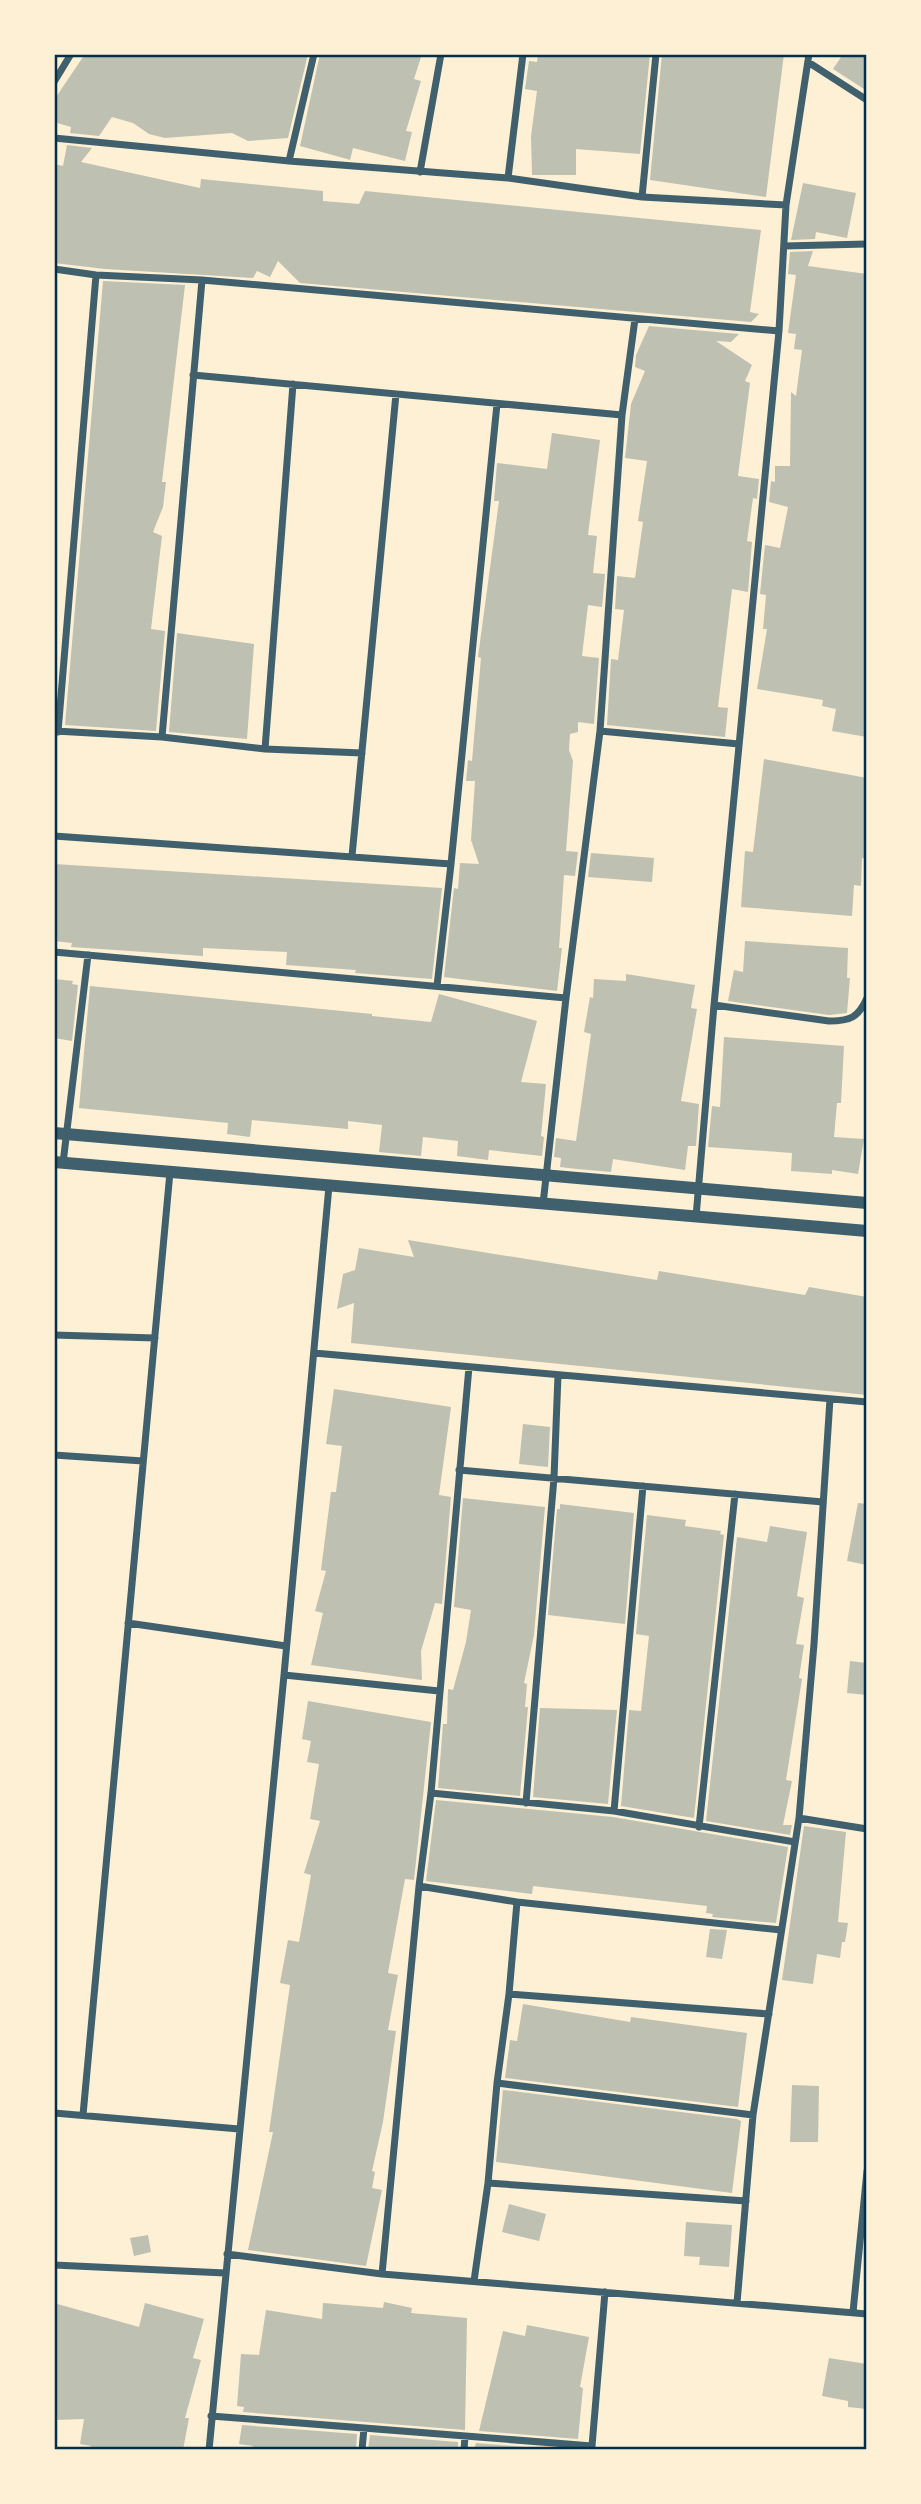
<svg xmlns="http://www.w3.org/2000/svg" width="921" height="2504" viewBox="0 0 921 2504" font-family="Cabin,sans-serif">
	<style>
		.building { fill: #bec0b2 }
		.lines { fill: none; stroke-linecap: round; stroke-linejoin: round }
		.minor { stroke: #3f606c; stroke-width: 7 }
		.tertiary { stroke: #3f606c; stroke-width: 12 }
		.neatline { fill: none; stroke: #003049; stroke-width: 2.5 }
	</style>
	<rect width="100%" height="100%" fill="#fdf0d5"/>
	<!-- building -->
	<path class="building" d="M 85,54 L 308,54 L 288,138 L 248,141 L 232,133 L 165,138 L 149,134 L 133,123 L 112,117 L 99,136 L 70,133 L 71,127 L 54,122 L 54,100 Z
		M 320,54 L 422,54 L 414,79 L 421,81 L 406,131 L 412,132 L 405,161 L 353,148 L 350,160 L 347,159 L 300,146 Z
		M 538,54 L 650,54 L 640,154 L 576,149 L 576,175 L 532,175 L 531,136 L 537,91 L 525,89 L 529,61 L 537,62 Z
		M 662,54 L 784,54 L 766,197 L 650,180 Z
		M 843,54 L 867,54 L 867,91 L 833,69 Z
		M 67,145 L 92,148 L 81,162 L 200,188 L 201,179 L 323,191 L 323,201 L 359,204 L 365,191 L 761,230 L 750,312 L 759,314 L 751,322 L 300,283 L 278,261 L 270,277 L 257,271 L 253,278 L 105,269 L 54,263 L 54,164 L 63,166 Z
		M 803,183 L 856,193 L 847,238 L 816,232 L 815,239 L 791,240 Z
		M 813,251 L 808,266 L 867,274 L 867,737 L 832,731 L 836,709 L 822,706 L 823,700 L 757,689 L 767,629 L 763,629 L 766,595 L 760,594 L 765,545 L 780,548 L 788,507 L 769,502 L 771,481 L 775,482 L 775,466 L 790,466 L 791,392 L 796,396 L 802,350 L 794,349 L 796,334 L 788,333 L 796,275 L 788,274 L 790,252 Z
		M 103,281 L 185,285 L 162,482 L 166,482 L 163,507 L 153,532 L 162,536 L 151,629 L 165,631 L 156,731 L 65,725 Z
		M 649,326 L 739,334 L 731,342 L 716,341 L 752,365 L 745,381 L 750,383 L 738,476 L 759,479 L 757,499 L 753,498 L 747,541 L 752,542 L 748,592 L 732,589 L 718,707 L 728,708 L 725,737 L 607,725 L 611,659 L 618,660 L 624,610 L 615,609 L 617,576 L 635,578 L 643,522 L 638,521 L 647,461 L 625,458 L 631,404 L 645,371 L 635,367 L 636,355 Z
		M 552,433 L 600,440 L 588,535 L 597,536 L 593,573 L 605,574 L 602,607 L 588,605 L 582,656 L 599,658 L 594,724 L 578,722 L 578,732 L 570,734 L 569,750 L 573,761 L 566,851 L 578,852 L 575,876 L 564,875 L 559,948 L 562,948 L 557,991 L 444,977 L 454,888 L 458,889 L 460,863 L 479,864 L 471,840 L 475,781 L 466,781 L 468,760 L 472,761 L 481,658 L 478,657 L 499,501 L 494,501 L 497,463 L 547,469 Z
		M 177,633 L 254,644 L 247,739 L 169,732 Z
		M 764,759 L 867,778 L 867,859 L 862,858 L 861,886 L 854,885 L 852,916 L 741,907 L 745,851 L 753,852 Z
		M 591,853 L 654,858 L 652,882 L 588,877 Z
		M 54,864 L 442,888 L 432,979 L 355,973 L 356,970 L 286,965 L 287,952 L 203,948 L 203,956 L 71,947 L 72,943 L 54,941 Z
		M 745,941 L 848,948 L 847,978 L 850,978 L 847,1013 L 829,1015 L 728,1001 L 734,970 L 743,972 Z
		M 626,974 L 695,985 L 691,1008 L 697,1009 L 681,1101 L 699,1104 L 696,1146 L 688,1146 L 685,1170 L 613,1159 L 611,1172 L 577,1169 L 560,1167 L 561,1158 L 554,1157 L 556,1138 L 576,1141 L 591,1034 L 584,1032 L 590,997 L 593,998 L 594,979 L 626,981 Z
		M 54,979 L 73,981 L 72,984 L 78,985 L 72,1041 L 54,1038 Z
		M 90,986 L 372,1014 L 372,1016 L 431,1022 L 439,994 L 537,1021 L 521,1082 L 546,1084 L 541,1136 L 544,1137 L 542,1156 L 489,1150 L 488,1160 L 457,1156 L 458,1141 L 423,1137 L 421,1156 L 379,1152 L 382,1125 L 348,1121 L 348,1129 L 252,1120 L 250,1137 L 227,1134 L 228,1123 L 79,1108 Z
		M 724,1037 L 844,1046 L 841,1103 L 837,1103 L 834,1137 L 864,1139 L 858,1174 L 832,1170 L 832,1174 L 791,1171 L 792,1153 L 708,1147 L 712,1106 L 720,1107 Z
		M 408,1240 L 657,1280 L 659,1271 L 805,1295 L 809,1287 L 867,1297 L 867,1395 L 351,1343 L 354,1303 L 337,1309 L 343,1274 L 355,1270 L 359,1248 L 414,1257 Z
		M 334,1389 L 451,1407 L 439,1495 L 451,1497 L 442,1604 L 435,1603 L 421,1651 L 422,1680 L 311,1665 L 323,1613 L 315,1611 L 326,1571 L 321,1570 L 331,1492 L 336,1492 L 342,1446 L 326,1444 Z
		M 523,1424 L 550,1427 L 548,1467 L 519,1464 Z
		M 463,1498 L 545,1507 L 534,1635 L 524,1683 L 527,1684 L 525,1707 L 528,1707 L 520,1796 L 438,1788 L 443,1724 L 447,1724 L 448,1689 L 453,1690 L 466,1642 L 471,1610 L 454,1607 Z
		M 858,1503 L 867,1504 L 867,1565 L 847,1561 Z
		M 560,1504 L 634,1513 L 625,1624 L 548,1615 L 557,1509 L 560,1509 Z
		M 647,1515 L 686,1520 L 685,1526 L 721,1531 L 720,1534 L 724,1535 L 694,1818 L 621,1806 L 629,1710 L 641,1711 L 649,1636 L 636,1634 Z
		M 770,1526 L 807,1532 L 797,1596 L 804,1598 L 796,1644 L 804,1645 L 799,1678 L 802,1679 L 786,1780 L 792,1781 L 783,1825 L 792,1825 L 790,1835 L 706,1821 L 737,1537 L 767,1542 Z
		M 850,1661 L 867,1663 L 867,1695 L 847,1693 Z
		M 308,1701 L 431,1722 L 414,1880 L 405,1879 L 388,1973 L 398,1975 L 388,2030 L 396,2031 L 383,2122 L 372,2171 L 375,2172 L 372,2188 L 382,2190 L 366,2266 L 248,2250 L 273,2132 L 269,2132 L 290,1985 L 280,1983 L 288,1940 L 299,1942 L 311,1875 L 304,1873 L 320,1821 L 310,1819 L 319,1764 L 307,1762 L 311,1741 L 302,1739 Z
		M 540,1708 L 617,1710 L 608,1804 L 533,1797 Z
		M 436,1800 L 613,1817 L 788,1847 L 776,1923 L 712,1917 L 713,1914 L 706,1913 L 707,1906 L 533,1886 L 532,1894 L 426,1881 Z
		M 804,1826 L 846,1832 L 838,1922 L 848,1923 L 845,1942 L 842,1942 L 840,1958 L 817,1954 L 813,1984 L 782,1980 Z
		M 710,1929 L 727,1930 L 722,1959 L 706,1957 Z
		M 523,2004 L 630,2022 L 631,2017 L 747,2033 L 738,2107 L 505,2078 L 510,2040 L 517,2041 Z
		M 792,2085 L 819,2086 L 818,2142 L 790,2142 Z
		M 503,2090 L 737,2119 L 741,2121 L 732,2193 L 496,2162 Z
		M 509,2204 L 546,2214 L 539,2241 L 502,2232 Z
		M 686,2222 L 732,2225 L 729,2267 L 699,2265 L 700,2257 L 684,2256 Z
		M 148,2235 L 151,2252 L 134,2256 L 130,2238 Z
		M 384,2302 L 412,2308 L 411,2313 L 467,2318 L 465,2430 L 243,2412 L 244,2407 L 237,2406 L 241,2354 L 259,2355 L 266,2310 L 322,2319 L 323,2303 L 383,2308 Z
		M 54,2303 L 139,2327 L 145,2303 L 204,2319 L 193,2358 L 201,2360 L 185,2418 L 189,2418 L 183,2450 L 90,2450 L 91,2446 L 80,2444 L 84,2419 L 54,2420 Z
		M 527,2325 L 589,2337 L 580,2387 L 583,2388 L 578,2439 L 479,2431 L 503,2331 L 525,2336 Z
		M 829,2358 L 867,2364 L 867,2409 L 848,2407 L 848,2401 L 822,2396 Z
		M 242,2425 L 357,2434 L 356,2450 L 252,2450 L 253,2446 L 239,2444 Z
		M 370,2435 L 458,2442 L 458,2450 L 368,2450 Z
		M 476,2443 L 562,2450 L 474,2450 Z"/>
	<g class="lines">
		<!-- minor -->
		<path class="minor" d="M 808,62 L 867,100
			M 54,82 L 71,54
			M 54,138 L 289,161 L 508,178 L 642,197 L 786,205
			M 289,161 L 314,54
			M 420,172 L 441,54
			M 508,178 L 523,54
			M 642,197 L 656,54
			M 784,246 L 867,244
			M 54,269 L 96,275 L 202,280 L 779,331
			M 193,375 L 622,415
			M 55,731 L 162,737 L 265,749 L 362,753
			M 600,731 L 739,744
			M 58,732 L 96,275
			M 162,737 L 202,280
			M 265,749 L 293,384
			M 54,836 L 451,864 L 437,986
			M 352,856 L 396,394
			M 451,864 L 497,404
			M 54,952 L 566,998
			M 714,1005 L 829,1021 C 850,1021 858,1018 867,998
			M 63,1163 L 88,955
			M 543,1204 L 566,998 L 600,731 L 622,415 L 635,319
			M 696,1217 L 714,1005 L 779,331 L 786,205 L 809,54
			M 54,1335 L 155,1338
			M 314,1353 L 867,1402
			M 54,1455 L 143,1461
			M 459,1470 L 823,1502
			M 128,1623 L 286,1646
			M 284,1675 L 439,1691
			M 431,1793 L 614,1811 L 795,1842
			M 526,1803 L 554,1478 L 558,1375
			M 614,1811 L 643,1486
			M 799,1818 L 867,1829
			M 699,1827 L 735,1494
			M 419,1886 L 517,1902 L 509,1994 L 497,2083 L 488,2183 L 474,2281
			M 517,1902 L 781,1930
			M 509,1994 L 769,2014
			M 497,2083 L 753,2115
			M 54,2113 L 239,2129
			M 83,2115 L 170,1172
			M 488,2183 L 746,2201
			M 227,2254 L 382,2274 L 867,2314
			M 54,2265 L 225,2273
			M 382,2274 L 419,1886 L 431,1793 L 469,1367
			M 737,2303 L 753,2115 L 799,1818 L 814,1644 L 830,1399
			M 853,2312 L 867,2171
			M 211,2416 L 592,2446 L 605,2292
			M 209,2450 L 284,1675 L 329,1186
			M 362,2450 L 364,2428
			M 464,2450 L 465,2436"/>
		<!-- tertiary -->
		<path class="tertiary" d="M 54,1133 L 867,1203
			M 54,1162 L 867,1231"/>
	</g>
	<!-- border -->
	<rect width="921" height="2504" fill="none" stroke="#fdf0d5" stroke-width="112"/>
	<rect x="56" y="56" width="809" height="2392" class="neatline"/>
</svg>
